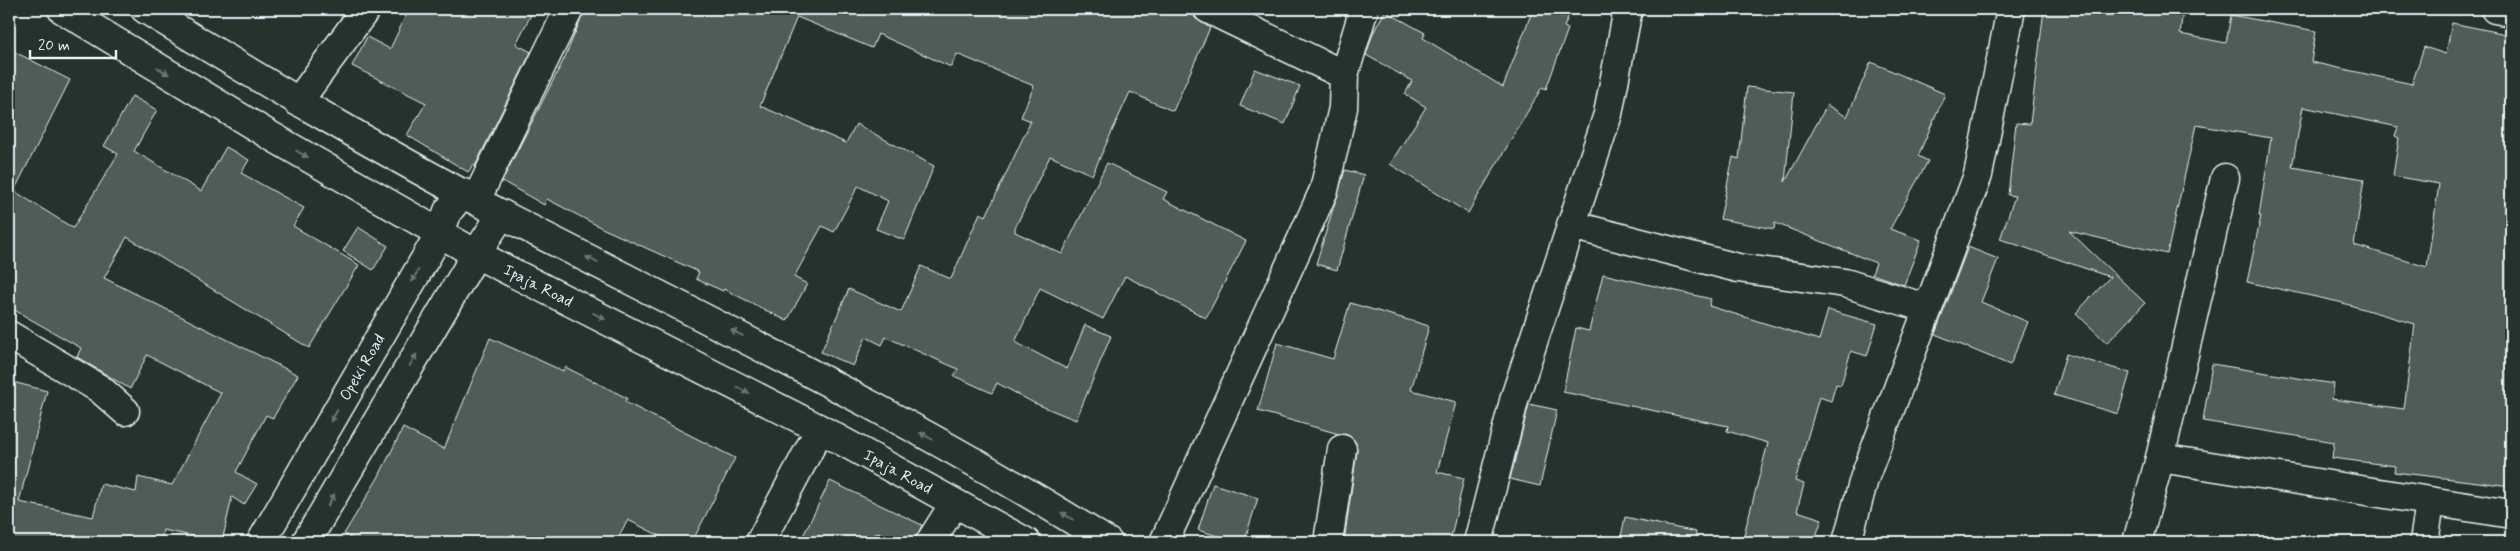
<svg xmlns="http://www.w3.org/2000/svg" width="2520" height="551" viewBox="0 0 2520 551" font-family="Mynerve,sans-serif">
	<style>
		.building { fill: #505c59; stroke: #e8f1f8; fill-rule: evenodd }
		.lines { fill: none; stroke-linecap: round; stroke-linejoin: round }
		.minor-casing { stroke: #e8f1f8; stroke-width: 31 }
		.major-casing { stroke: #e8f1f8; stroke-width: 31 }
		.minor { stroke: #26332d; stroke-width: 28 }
		.major { stroke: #26332d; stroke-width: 28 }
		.oneway { fill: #6a7674 }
		.labels { text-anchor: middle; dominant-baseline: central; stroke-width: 4; stroke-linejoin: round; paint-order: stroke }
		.street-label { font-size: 16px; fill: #e8f1f8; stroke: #26332d }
	</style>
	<rect width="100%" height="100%" fill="#26332d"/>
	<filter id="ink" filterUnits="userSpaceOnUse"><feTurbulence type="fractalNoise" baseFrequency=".02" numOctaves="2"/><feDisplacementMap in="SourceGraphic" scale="10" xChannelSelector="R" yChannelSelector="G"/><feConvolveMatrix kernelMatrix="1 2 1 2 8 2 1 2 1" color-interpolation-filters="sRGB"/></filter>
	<g filter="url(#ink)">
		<!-- building -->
		<path class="building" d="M 409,9 L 534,9 L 516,44 L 531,52 L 475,166 L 473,165 L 468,172 L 407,135 L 426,103 L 352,66 L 367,37 L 390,49 Z
			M 585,9 L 1193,9 L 1195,18 L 1210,28 L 1173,111 L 1130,92 L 1092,175 L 1050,156 L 1015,228 L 1015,232 L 1062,254 L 1107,163 L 1167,192 L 1163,199 L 1246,241 L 1206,318 L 1125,276 L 1103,319 L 1040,288 L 1015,342 L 1067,369 L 1085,325 L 1111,336 L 1076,420 L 1034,403 L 997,383 L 992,393 L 954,376 L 958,369 L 886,337 L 882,345 L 866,337 L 853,366 L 821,352 L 849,289 L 901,312 L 921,266 L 951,279 L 980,213 L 986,216 L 1031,121 L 1021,117 L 1034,86 L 957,54 L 951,67 L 878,34 L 872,48 L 797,17 L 760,106 L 846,143 L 856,124 L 934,166 L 904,240 L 876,229 L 888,201 L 858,186 L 834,232 L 822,226 L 794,277 L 807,284 L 787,321 L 724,289 L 723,291 L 696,279 L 699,272 L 604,229 L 547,199 L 544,205 L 502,181 L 565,57 Z
			M 1533,9 L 1571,9 L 1564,27 L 1568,29 L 1546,89 L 1542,87 L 1468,213 L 1390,164 L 1426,107 L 1405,94 L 1412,81 L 1366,55 L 1373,33 L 1385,11 L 1425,33 L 1423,38 L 1503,87 Z
			M 2044,9 L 2183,9 L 2180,34 L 2226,43 L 2231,15 L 2316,31 L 2311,62 L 2412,84 L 2424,47 L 2446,54 L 2452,23 L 2511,35 L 2511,486 L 2394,472 L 2395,466 L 2332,458 L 2334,442 L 2203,421 L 2212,364 L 2334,384 L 2332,399 L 2404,409 L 2415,324 L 2339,302 L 2247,282 L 2261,216 L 2259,216 L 2271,138 L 2196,125 L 2167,254 L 2069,231 L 2145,303 L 2107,343 L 2076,313 L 2110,277 L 2000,239 L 2015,196 L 2008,195 L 2016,123 L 2030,124 ZM 2303,107 L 2398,127 L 2395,136 L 2399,138 L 2393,176 L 2439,184 L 2427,267 L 2354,245 L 2364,179 L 2292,167 Z
			M 9,49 L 70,80 L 14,191 L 73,228 L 118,154 L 104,146 L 132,96 L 157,110 L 134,151 L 201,191 L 226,147 L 249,160 L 241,173 L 304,208 L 293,226 L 359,265 L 309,348 L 127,237 L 104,278 L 298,375 L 273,418 L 266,415 L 236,472 L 257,484 L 244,505 L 232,497 L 222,542 L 163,530 L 161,542 L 9,542 L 9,381 L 47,391 L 19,502 L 93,517 L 101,484 L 136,492 L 138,477 L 172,485 L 221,393 L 147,355 L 130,389 L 77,357 L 81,348 L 9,307 Z
			M 1871,62 L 1945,94 L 1918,156 L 1928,161 L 1890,229 L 1921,240 L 1904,285 L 1872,274 L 1876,263 L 1775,223 L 1774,229 L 1720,219 L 1733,157 L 1739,159 L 1747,87 L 1794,92 L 1785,182 L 1827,105 L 1847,117 Z
			M 1255,69 L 1300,86 L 1285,124 L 1240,106 Z
			M 1345,170 L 1364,175 L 1337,270 L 1316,264 Z
			M 358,227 L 388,246 L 373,270 L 343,251 Z
			M 1968,247 L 1998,259 L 1981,302 L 2028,322 L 2010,365 L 1935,334 Z
			M 1603,274 L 1711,299 L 1709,306 L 1819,340 L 1828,310 L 1877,324 L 1867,356 L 1851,351 L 1841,385 L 1836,384 L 1831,401 L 1819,397 L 1795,481 L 1804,484 L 1797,511 L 1822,519 L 1814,542 L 1742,542 L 1768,443 L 1727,431 L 1728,426 L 1563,392 L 1576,328 L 1589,331 Z
			M 1350,303 L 1429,326 L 1411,390 L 1456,402 L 1437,472 L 1464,478 L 1450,542 L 1344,542 L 1357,451 L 1356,443 L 1351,437 L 1345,434 L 1339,434 L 1258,411 L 1277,343 L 1333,359 Z
			M 490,338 L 563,371 L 565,367 L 627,398 L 625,402 L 735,458 L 692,542 L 672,542 L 628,520 L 615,542 L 357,542 L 344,534 L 378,478 L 403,428 L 444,449 Z
			M 2066,354 L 2130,373 L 2118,414 L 2054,395 Z
			M 1529,404 L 1557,410 L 1540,486 L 1510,479 Z
			M 830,481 L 922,525 L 915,542 L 898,542 L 876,532 L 871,542 L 800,542 Z
			M 1213,484 L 1258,498 L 1244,542 L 1237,542 L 1198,530 Z
			M 1625,517 L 1696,532 L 1695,542 L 1620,542 Z"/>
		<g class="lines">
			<!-- minor casing -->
			<g class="minor-casing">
				<g id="minor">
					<path d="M 1208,9 L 1344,75"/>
					<path d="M 2495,9 L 2511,12"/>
					<path d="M 298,102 L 366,9"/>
					<path d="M 476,200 L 569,9"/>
					<path d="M 1571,225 L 1738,268 L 1845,283 L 1926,308"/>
					<path d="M 9,335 L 100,389 L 125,411"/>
					<path d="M 2160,458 L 2511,514"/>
					<path d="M 761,540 L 820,429"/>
					<path id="s1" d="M 261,542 L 440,233 L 448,211 L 463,193"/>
					<path d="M 306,542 L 476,254 L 502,214"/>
					<path d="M 930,542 L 954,504"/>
					<path d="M 1164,542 L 1324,190 L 1343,108 L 1344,75 L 1364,9"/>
					<path d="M 1328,542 L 1342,449"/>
					<path d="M 1478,542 L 1515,397 L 1608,114 L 1628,9"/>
					<path d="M 1847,542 L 1864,479 L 1978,175 L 2011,9"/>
					<path d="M 2137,542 L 2160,458 L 2225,178"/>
					<path d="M 2424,542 L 2430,503"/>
				</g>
			</g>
			<!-- major casing -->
			<g class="major-casing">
				<g id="major">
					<path id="s2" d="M 62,9 L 271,136 L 476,254 L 820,429 L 1026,542"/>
					<path d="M 145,9 C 263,81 382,152 505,216 C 708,321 914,420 1108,542"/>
				</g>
			</g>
			<!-- minor -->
			<use href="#minor" class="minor"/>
			<!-- major -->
			<use href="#major" class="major"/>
		</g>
		<!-- one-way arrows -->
		<defs><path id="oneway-solid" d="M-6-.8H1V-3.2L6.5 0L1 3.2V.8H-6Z" transform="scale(1.25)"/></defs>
		<g class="oneway">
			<use href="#oneway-solid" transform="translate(163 71) rotate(31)"/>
			<use href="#oneway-solid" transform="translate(302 154) rotate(30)"/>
			<use href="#oneway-solid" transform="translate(592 260) rotate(-153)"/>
			<use href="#oneway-solid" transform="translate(415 276) rotate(120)"/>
			<use href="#oneway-solid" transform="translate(599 316) rotate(27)"/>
			<use href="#oneway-solid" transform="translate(737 333) rotate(-153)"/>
			<use href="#oneway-solid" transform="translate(413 360) rotate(-60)"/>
			<use href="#oneway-solid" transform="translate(743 390) rotate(27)"/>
			<use href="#oneway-solid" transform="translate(334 416) rotate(120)"/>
			<use href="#oneway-solid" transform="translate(926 436) rotate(-151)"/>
			<use href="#oneway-solid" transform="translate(331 500) rotate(-60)"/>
			<use href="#oneway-solid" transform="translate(1067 516) rotate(-148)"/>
		</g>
	</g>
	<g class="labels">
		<!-- street labels -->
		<g class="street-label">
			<text stroke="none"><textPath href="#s2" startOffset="551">Ipaja Road</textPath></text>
			<text stroke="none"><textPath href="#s1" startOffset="202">Opeki Road</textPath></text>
			<text stroke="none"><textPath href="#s2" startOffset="956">Ipaja Road</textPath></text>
		</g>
	</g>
	<!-- margin -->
	<rect width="2520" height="551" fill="none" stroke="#26332d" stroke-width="30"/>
	<rect x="15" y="15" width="2490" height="521" fill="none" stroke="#e8f1f8" stroke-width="2" filter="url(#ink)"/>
	<!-- scale -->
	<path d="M30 50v8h86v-8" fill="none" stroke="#e8f1f8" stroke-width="2.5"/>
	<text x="38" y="50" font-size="15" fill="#e8f1f8" stroke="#26332d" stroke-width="4" paint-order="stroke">20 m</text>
</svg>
